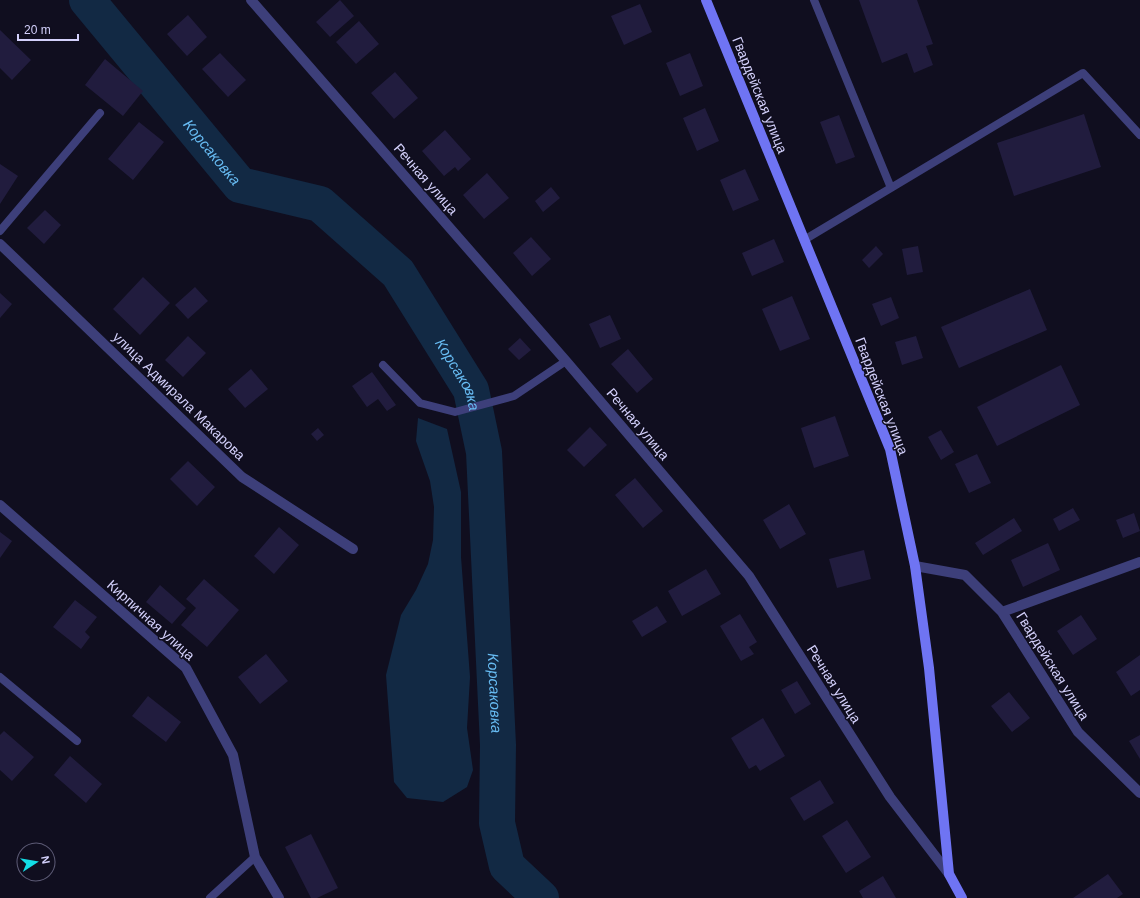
<svg xmlns="http://www.w3.org/2000/svg" width="1140" height="898" viewBox="0 0 1140 898" font-family="Helvetica,sans-serif">
	<style>
		.water { fill: #122944 }
		.lines { fill: none; stroke-linecap: round; stroke-linejoin: round }
		.river { stroke: #122944; stroke-width: 36 }
		.building { fill: #211c3e }
		.service { stroke: #3d3f7a; stroke-width: 8 }
		.minor { stroke: #3d3f7a; stroke-width: 10 }
		.tertiary { stroke: #3d3f7a; stroke-width: 10 }
		.secondary { stroke: #6f74f3; stroke-width: 10 }
		.labels { text-anchor: middle; dominant-baseline: central; stroke-width: 3; stroke-linejoin: round; paint-order: stroke }
		.street-label { font-size: 14px; fill: #d3d0fb; stroke: #100e1f }
		.water-label { font-size: 15px; font-style: italic; fill: #67bbf2; stroke: #100e1f }
	</style>
	<rect width="100%" height="100%" fill="#100e1f"/>
	<!-- water -->
	<path class="water" d="M 418,418 L 447,429 L 461,492 L 461,557 L 470,677 L 467,728 L 473,770 L 467,787 L 443,802 L 407,798 L 394,782 L 386,675 L 401,615 L 416,590 L 428,564 L 433,540 L 434,507 L 430,481 L 416,441 Z"/>
	<g class="lines">
		<!-- river -->
		<path class="river" id="s1" d="M 87,0 L 240,185 L 320,204 L 398,273 L 471,390 L 484,452 L 498,745 L 497,823 L 507,866 L 541,898"/>
	</g>
	<!-- building -->
	<path class="building" d="M 340,0 L 354,16 L 330,37 L 316,22 Z
		M 859,0 L 917,0 L 933,44 L 926,46 L 933,65 L 914,73 L 907,53 L 882,63 Z
		M 640,4 L 652,32 L 624,45 L 611,16 Z
		M 188,15 L 207,37 L 187,56 L 167,34 Z
		M 359,21 L 379,44 L 356,64 L 336,42 Z
		M 0,30 L 31,60 L 12,80 L 0,68 Z
		M 220,53 L 246,80 L 228,97 L 202,69 Z
		M 690,53 L 703,86 L 680,96 L 666,63 Z
		M 105,59 L 143,91 L 123,116 L 85,85 Z
		M 395,72 L 418,98 L 394,119 L 371,93 Z
		M 705,108 L 719,141 L 697,151 L 683,118 Z
		M 1084,114 L 1101,167 L 1014,196 L 997,143 Z
		M 839,115 L 855,157 L 836,164 L 820,122 Z
		M 139,122 L 164,142 L 133,180 L 108,159 Z
		M 445,130 L 471,159 L 458,171 L 455,167 L 444,176 L 422,151 Z
		M 0,164 L 18,176 L 0,204 Z
		M 745,169 L 759,200 L 733,211 L 720,180 Z
		M 487,173 L 509,198 L 484,219 L 463,195 Z
		M 551,187 L 560,198 L 543,212 L 535,201 Z
		M 45,210 L 61,225 L 44,244 L 27,228 Z
		M 531,237 L 551,259 L 532,276 L 513,253 Z
		M 774,239 L 784,262 L 752,276 L 742,253 Z
		M 876,246 L 883,254 L 869,268 L 862,260 Z
		M 918,246 L 923,272 L 907,275 L 902,249 Z
		M 143,277 L 170,303 L 140,335 L 113,309 Z
		M 195,287 L 208,301 L 188,319 L 175,305 Z
		M 1030,289 L 1047,330 L 959,368 L 941,327 Z
		M 0,293 L 12,304 L 0,318 Z
		M 792,296 L 810,339 L 780,351 L 762,309 Z
		M 891,297 L 899,318 L 881,326 L 872,304 Z
		M 610,315 L 621,339 L 600,348 L 589,324 Z
		M 188,336 L 206,353 L 183,377 L 165,360 Z
		M 916,336 L 923,358 L 902,365 L 895,342 Z
		M 520,338 L 531,350 L 519,360 L 508,349 Z
		M 628,349 L 653,379 L 637,393 L 611,364 Z
		M 1061,365 L 1080,405 L 997,446 L 977,407 Z
		M 251,369 L 268,389 L 245,408 L 228,389 Z
		M 372,372 L 396,405 L 387,411 L 378,399 L 367,407 L 352,386 Z
		M 835,416 L 849,456 L 814,468 L 801,428 Z
		M 590,427 L 607,445 L 584,467 L 567,450 Z
		M 318,428 L 324,435 L 317,441 L 311,434 Z
		M 941,430 L 954,452 L 941,460 L 928,437 Z
		M 977,454 L 991,483 L 969,493 L 955,464 Z
		M 188,461 L 215,487 L 197,506 L 170,479 Z
		M 635,478 L 663,511 L 643,528 L 615,495 Z
		M 789,504 L 806,534 L 780,549 L 763,520 Z
		M 1073,508 L 1080,520 L 1059,531 L 1053,519 Z
		M 1134,513 L 1140,531 L 1123,538 L 1116,520 Z
		M 1014,518 L 1022,531 L 983,555 L 975,543 Z
		M 279,527 L 299,545 L 274,574 L 254,556 Z
		M 0,532 L 12,541 L 0,558 Z
		M 1048,543 L 1060,570 L 1023,587 L 1011,560 Z
		M 864,550 L 871,579 L 837,588 L 829,559 Z
		M 706,569 L 721,594 L 682,616 L 668,591 Z
		M 204,579 L 239,610 L 207,647 L 181,625 L 196,608 L 186,599 Z
		M 160,585 L 186,608 L 172,624 L 146,602 Z
		M 75,600 L 97,617 L 85,632 L 90,637 L 81,649 L 53,627 Z
		M 657,606 L 667,622 L 642,637 L 632,621 Z
		M 740,614 L 757,642 L 749,647 L 754,654 L 741,661 L 720,626 Z
		M 1081,615 L 1097,639 L 1073,655 L 1057,631 Z
		M 266,654 L 288,681 L 260,704 L 238,677 Z
		M 1140,655 L 1140,690 L 1131,696 L 1116,672 Z
		M 797,681 L 811,704 L 795,714 L 781,690 Z
		M 1009,692 L 1030,718 L 1012,732 L 991,706 Z
		M 148,696 L 181,722 L 166,742 L 132,716 Z
		M 763,718 L 785,756 L 760,771 L 756,765 L 749,769 L 731,738 Z
		M 4,731 L 34,757 L 12,781 L 0,770 L 0,735 Z
		M 1140,735 L 1140,759 L 1129,741 Z
		M 70,756 L 102,784 L 86,803 L 54,775 Z
		M 820,780 L 834,803 L 804,821 L 790,798 Z
		M 847,820 L 871,857 L 846,873 L 822,836 Z
		M 311,834 L 338,888 L 317,898 L 311,898 L 285,847 Z
		M 1108,874 L 1123,894 L 1117,898 L 1073,898 Z
		M 883,876 L 896,898 L 863,898 L 859,891 Z"/>
	<g class="lines">
		<!-- service -->
		<path class="service" d="M 814,0 L 891,188
			M 0,231 L 100,113
			M 804,240 L 1083,73 L 1140,135
			M 383,365 L 420,403 L 455,412 L 514,396 L 566,361
			M 0,677 L 77,741
			M 210,898 L 255,857"/>
		<!-- minor -->
		<path class="minor" d="M 251,0 L 566,361 L 749,576 L 890,797 L 949,874
			M 0,244 L 242,477 L 353,549
			M 915,566 L 965,575 L 1002,612 L 1078,732 L 1140,793
			M 1002,612 L 1140,562"/>
		<!-- tertiary -->
		<path class="tertiary" d="M 0,505 L 186,668 L 233,755 L 255,857 L 279,898"/>
		<!-- secondary -->
		<path class="secondary" d="M 706,0 L 890,449 L 915,566 L 929,668 L 949,874 L 962,898"/>
	</g>
	<g class="labels">
		<!-- street labels -->
		<g class="street-label">
			<text transform="translate(760 95) rotate(68)">Гвардейская улица</text>
			<text transform="translate(426 179) rotate(49)">Речная улица</text>
			<text transform="translate(179 396) rotate(44)">улица Адмирала Макарова</text>
			<text transform="translate(882 396) rotate(69)">Гвардейская улица</text>
			<text transform="translate(638 424) rotate(50)">Речная улица</text>
			<text transform="translate(151 620) rotate(42)">Кирпичная улица</text>
			<text transform="translate(1053 666) rotate(58)">Гвардейская улица</text>
			<text transform="translate(834 684) rotate(58)">Речная улица</text>
		</g>
		<!-- water labels -->
		<g class="water-label">
			<text stroke="none"><textPath href="#s1" startOffset="197">Корсаковка</textPath></text>
			<text stroke="none"><textPath href="#s1" startOffset="545">Корсаковка</textPath></text>
			<text stroke="none"><textPath href="#s1" startOffset="869">Корсаковка</textPath></text>
		</g>
	</g>
	<!-- north arrow -->
	<g transform="translate(36 862) rotate(78)"><circle r="19" fill="#100e1f" stroke="#5e5c77"/>
	<path d="M0-3L7 15L0 10L-7 15Z" fill="#13dde5"/>
	<text y="-6" font-size="11" font-weight="bold" text-anchor="middle" fill="#d3d0fb">N</text>
	</g>
	<!-- scale -->
	<path d="M18 34v6h60v-6" fill="none" stroke="#d3d0fb" stroke-width="2"/>
	<text x="24" y="34" font-size="12" fill="#d3d0fb" stroke="#100e1f" stroke-width="3" paint-order="stroke">20 m</text>
</svg>
